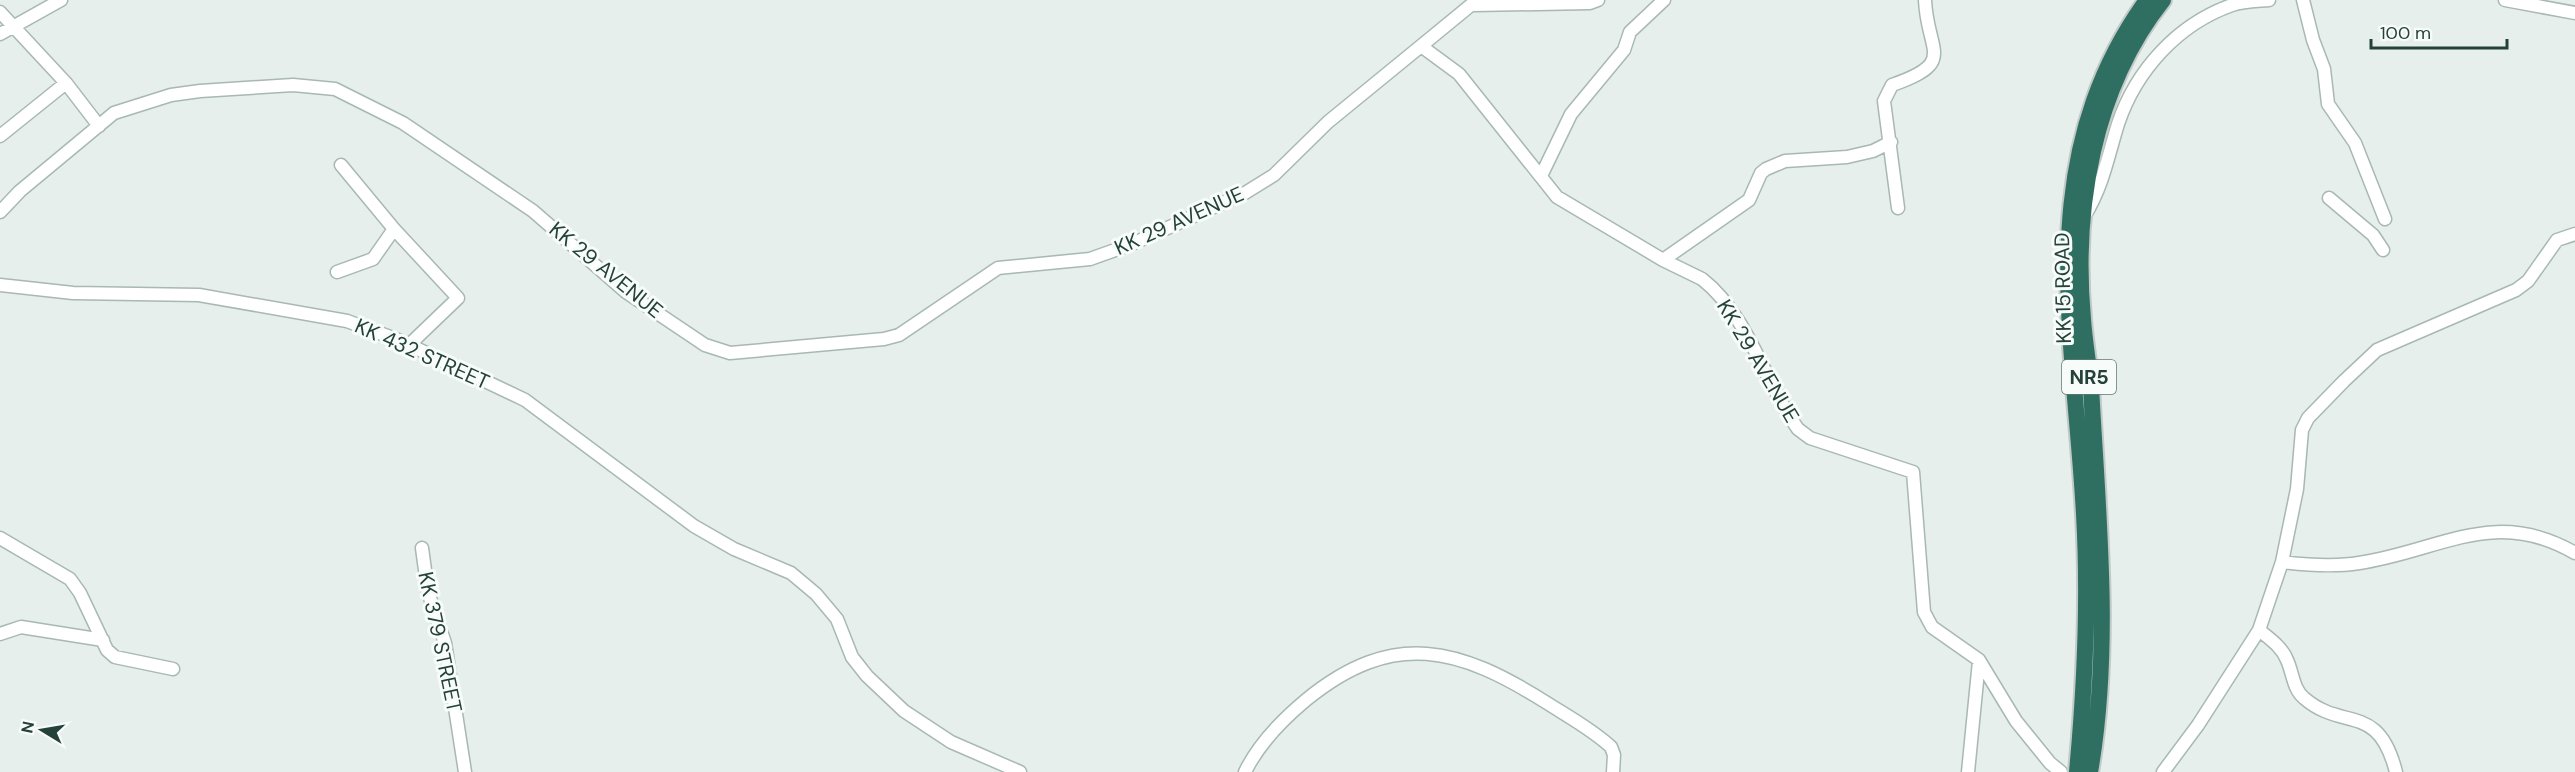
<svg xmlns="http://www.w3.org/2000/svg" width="2575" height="772" viewBox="0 0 2575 772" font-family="'DM Sans',sans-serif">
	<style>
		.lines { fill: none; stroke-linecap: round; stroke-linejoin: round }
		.minor-casing { stroke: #a8b8b2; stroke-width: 15 }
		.highway-casing { stroke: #c2cac8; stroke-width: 20 }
		.minor { stroke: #fff; stroke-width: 12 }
		.highway { stroke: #2f6f62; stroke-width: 16 }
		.labels { text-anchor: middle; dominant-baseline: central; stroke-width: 6; stroke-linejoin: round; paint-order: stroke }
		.shield { fill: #f7fbf9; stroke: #637a73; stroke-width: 1.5 }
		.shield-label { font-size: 20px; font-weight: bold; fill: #24423a }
		.street-label { font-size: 21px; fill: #24423a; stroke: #f7fbf9 }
	</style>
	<rect width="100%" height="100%" fill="#e6efeb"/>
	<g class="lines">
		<!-- minor casing -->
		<g class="minor-casing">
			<path id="minor" d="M 2303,0 L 2313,40 L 2324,69 L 2328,104 L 2355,143 L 2385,219
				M 2505,0 L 2575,13
				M 1474,5 L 1590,3 L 1598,0
				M 0,12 L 66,83 L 99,126
				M 0,34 L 61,0
				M 1421,46 L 1477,0
				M 0,136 L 66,83
				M 341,165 L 394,229
				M 1541,176 L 1571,114 L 1624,50 L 1630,32 L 1664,0
				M 2329,198 L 2373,235 L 2383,250
				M 1898,208 L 1884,101 L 1892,85 C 1958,62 1927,52 1925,0
				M 0,212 L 20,191 L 114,113 L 171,95 L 200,91 L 293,85 L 335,89 L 403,123 L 533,211 L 626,292 L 705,345 L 730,353 L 884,339 L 899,335 L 998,268 L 1090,259 L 1132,244 L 1245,193 L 1274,175 L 1328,122 L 1421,46 L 1459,74 L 1557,197 L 1663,260 L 1702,279 C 1749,316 1764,382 1798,429 L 1810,438 L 1913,472 L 1924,612 L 1932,627 L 1979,660 L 2016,721 L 2050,763 L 2061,772
				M 2085,215 C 2103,186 2108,156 2118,124 C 2136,70 2178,24 2232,5 C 2243,1 2257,1 2269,0
				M 1663,260 L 1749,200 L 1761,173 L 1766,169 L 1785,161 L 1847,157 L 1873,151 L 1891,142
				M 337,272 L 373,259 L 394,229 L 458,298 L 409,345
				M 0,285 L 73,293 L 199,295 L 347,321 L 401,341 L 525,400 L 694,526 L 734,549 L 791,573 L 816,594 L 837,619 L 852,657 L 867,676 L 904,711 L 951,742 L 1020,772
				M 0,538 L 70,579 L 80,593 L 107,650 L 115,657 L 173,669
				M 422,548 L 428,592 L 445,643 L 465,772
				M 2282,562 C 2307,565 2334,567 2359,563 C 2440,551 2494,506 2575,553
				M 2259,630 C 2270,639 2282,647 2287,660 C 2293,673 2293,689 2304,698 C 2343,732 2378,701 2396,772
				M 0,634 L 21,627 L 103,640
				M 1245,772 C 1259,743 1282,720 1306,700 C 1394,628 1460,648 1547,703 C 1569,717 1593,730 1611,747 L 1614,755 L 1613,772
				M 1968,772 L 1979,661
				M 2163,772 L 2198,725 L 2259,630 L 2282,562 L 2297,489 L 2302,430 L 2308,418 L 2344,381 L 2377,350 L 2516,290 L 2528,281 L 2557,240 L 2575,234"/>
		</g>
		<!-- highway casing -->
		<g class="highway-casing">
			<path id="highway" d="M 2077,772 C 2085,686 2089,601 2084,514 C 2074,333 2032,159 2147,0
				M 2090,772 C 2111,652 2099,526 2092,405 C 2091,376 2085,347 2083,319 C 2073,209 2093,88 2163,0"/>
		</g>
		<!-- minor -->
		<use href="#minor" class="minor"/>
		<!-- highway -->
		<use href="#highway" class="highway"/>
	</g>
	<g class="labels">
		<!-- shield labels -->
		<rect class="shield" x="2062" y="360" width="54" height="34" rx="4.5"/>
		<g class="shield-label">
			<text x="2089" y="377">NR5</text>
		</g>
		<!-- street labels -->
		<g class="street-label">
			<text transform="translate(1179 221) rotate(-24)">KK 29 AVENUE</text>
			<text transform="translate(606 270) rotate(39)">KK 29 AVENUE</text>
			<text transform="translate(2063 288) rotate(-91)">KK 15 ROAD</text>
			<text transform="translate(422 354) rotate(24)">KK 432 STREET</text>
			<text transform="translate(1758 361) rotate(59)">KK 29 AVENUE</text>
			<text transform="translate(440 642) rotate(78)">KK 379 STREET</text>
		</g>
	</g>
	<!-- north arrow -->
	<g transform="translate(42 730) rotate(281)" stroke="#f7fbf9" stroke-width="4.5" paint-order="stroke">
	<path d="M0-4.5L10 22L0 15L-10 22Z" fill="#24423a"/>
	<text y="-9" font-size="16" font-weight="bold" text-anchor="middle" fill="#24423a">N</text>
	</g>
	<!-- scale -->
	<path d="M2371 39v9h136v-9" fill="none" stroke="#24423a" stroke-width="3"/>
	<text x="2380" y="39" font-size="18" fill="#24423a" stroke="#f7fbf9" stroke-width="4.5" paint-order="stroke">100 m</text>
</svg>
